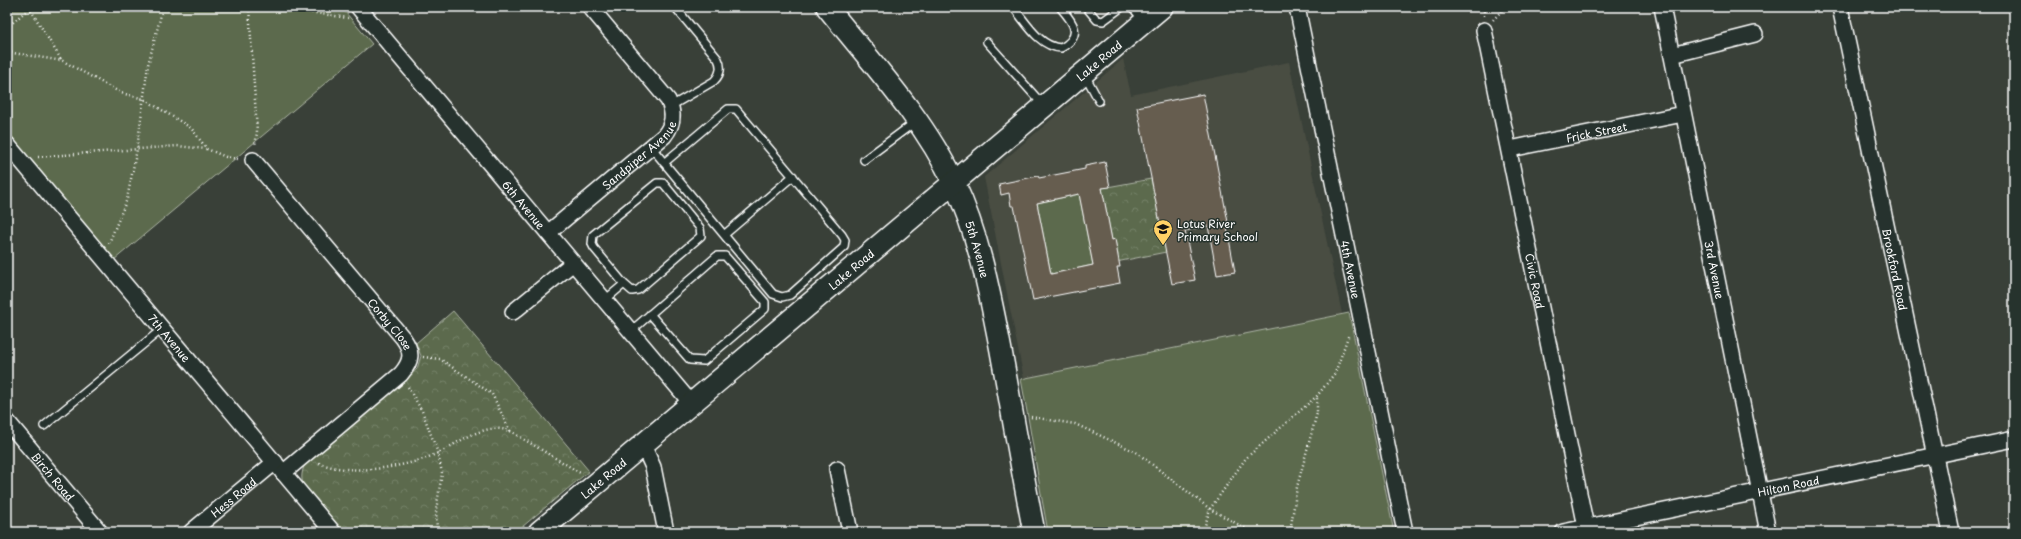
<svg xmlns="http://www.w3.org/2000/svg" width="2021" height="539" viewBox="0 0 2021 539" font-family="'Playpen Sans',sans-serif">
	<style>
		.built { fill: #4a4d43 }
		.green { fill: #5c6b4d; stroke: #aeb5a6 }
		.forest { fill: url(#forest-crowns); stroke: #aeb5a6 }
		.building { fill: #665d50; stroke: #fff; fill-rule: evenodd }
		.lines { fill: none; stroke-linecap: round; stroke-linejoin: round }
		.lane-casing { stroke: #fff; stroke-width: 10 }
		.street-casing { stroke: #fff; stroke-width: 18 }
		.secondary-casing { stroke: #fff; stroke-width: 24 }
		.path { stroke: #fff; stroke-width: 2.5; stroke-dasharray: 1 3; stroke-linecap: butt }
		.lane { stroke: #26332d; stroke-width: 7 }
		.street { stroke: #26332d; stroke-width: 15 }
		.secondary { stroke: #26332d; stroke-width: 21 }
		.labels { text-anchor: middle; dominant-baseline: central; stroke-width: 3; stroke-linejoin: round; paint-order: stroke }
		.street-label { font-size: 11px; fill: #fff; stroke: #26332d }
		.poi-label { font-size: 11px; fill: #fff; stroke: #26332d; text-anchor: start }
	</style>
	<defs>
		<pattern id="forest-crowns" width="20" height="18" patternUnits="userSpaceOnUse"><rect width="20" height="18" fill="#5c6b4d"/><path d="M2 6a3 3 0 1 1 6 0M12 15a3 3 0 1 1 6 0" fill="none" stroke="#748168"/></pattern>
	</defs>
	<rect width="100%" height="100%" fill="#394038"/>
	<filter id="ink" filterUnits="userSpaceOnUse"><feTurbulence type="fractalNoise" baseFrequency=".025" numOctaves="2"/><feDisplacementMap in="SourceGraphic" scale="8" xChannelSelector="R" yChannelSelector="G"/><feConvolveMatrix kernelMatrix="1 2 1 2 8 2 1 2 1" color-interpolation-filters="sRGB"/></filter>
	<g filter="url(#ink)">
		<!-- built -->
		<path class="built" d="M 1123,59 L 1131,95 L 1289,62 L 1342,314 L 1024,379 L 984,177 Z"/>
		<!-- green -->
		<path class="green" d="M 14,7 L 341,7 L 372,44 L 114,260 L 7,133 L 7,13 Z
			M 1079,194 L 1093,265 L 1051,274 L 1037,203 Z
			M 1349,313 L 1394,532 L 1048,532 C 1038,481 1031,430 1021,379 Z"/>
		<!-- forest -->
		<path class="forest" d="M 1151,179 L 1166,252 L 1116,262 L 1118,255 L 1115,240 L 1112,240 L 1102,188 Z
			M 453,311 L 589,471 L 516,532 L 343,532 L 304,486 C 300,478 302,470 306,462 L 417,369 L 421,356 L 416,343 Z"/>
		<!-- building -->
		<path class="building" d="M 1203,94 L 1228,222 L 1226,222 L 1235,272 L 1217,275 L 1208,226 L 1185,231 L 1195,280 L 1172,284 L 1137,107 Z
			M 1105,162 L 1110,187 L 1102,188 L 1112,240 L 1115,239 L 1120,267 L 1117,267 L 1120,283 L 1033,300 L 1014,206 L 1011,206 L 1009,193 L 1001,195 L 999,184 L 1038,176 L 1039,178 L 1085,169 L 1085,166 ZM 1079,194 L 1093,265 L 1051,274 L 1037,203 Z"/>
		<g class="lines">
			<!-- lane casing -->
			<g class="lane-casing">
				<path id="lane" d="M 1013,7 C 1026,22 1039,47 1061,48 C 1085,35 1072,21 1060,7
					M 1086,7 L 1097,20 L 1103,21 L 1122,7
					M 1132,7 L 1143,20
					M 987,42 L 1043,105
					M 1085,75 L 1099,101
					M 671,106 L 714,81 C 721,74 722,67 718,59 L 675,7
					M 651,147 L 773,294 L 782,297 L 790,295 L 844,247 L 845,240 L 842,235 L 736,109 L 728,109 L 664,163
					M 864,160 L 915,122
					M 724,235 L 793,176
					M 605,300 L 624,284 L 594,248 L 592,244 L 593,235 L 657,183 L 663,183 L 700,228 L 701,236 L 638,290 L 632,291 L 624,284
					M 631,331 L 717,256 L 725,256 L 765,302 L 765,309 L 704,361 L 690,360 L 650,314
					M 44,426 L 162,329"/>
			</g>
			<!-- street casing -->
			<g class="street-casing">
				<g id="street">
					<path id="s1" d="M 358,7 L 691,403"/>
					<path id="s2" d="M 1297,7 L 1405,532"/>
					<path id="s3" d="M 1662,7 L 1768,532"/>
					<path id="s4" d="M 1840,7 L 1951,532"/>
					<path id="s5" d="M 1484,30 L 1587,532"/>
					<path d="M 1672,55 L 1755,34"/>
					<path id="s6" d="M 7,144 L 333,532"/>
					<path id="s7" d="M 1510,149 L 1683,114"/>
					<path id="s8" d="M 253,160 L 403,338 C 413,352 412,361 401,374 L 283,473"/>
					<path id="s9" d="M 548,233 L 664,136 C 673,125 675,114 668,100 L 590,7"/>
					<path d="M 513,312 L 573,263"/>
					<path id="s10" d="M 7,421 L 100,532"/>
					<path d="M 643,445 L 653,467 L 666,532"/>
					<path d="M 837,469 L 850,532"/>
					<path id="s11" d="M 191,532 L 275,462"/>
					<path id="s12" d="M 1563,532 L 2014,439"/>
				</g>
			</g>
			<!-- secondary casing -->
			<g class="secondary-casing">
				<g id="secondary">
					<path id="s13" d="M 827,7 C 871,62 924,119 954,183 C 979,235 990,294 1001,351 C 1012,411 1022,472 1034,532"/>
					<path id="s14" d="M 539,532 L 1162,7"/>
				</g>
			</g>
			<!-- path -->
			<path class="path" d="M 29,7 L 62,61
				M 249,7 L 257,132 L 255,146
				M 276,7 L 348,18
				M 1484,7 L 1484,16
				M 1493,20 L 1505,7
				M 7,28 L 30,7
				M 7,52 L 63,61 L 121,93 L 144,99 L 191,128 L 207,149 L 226,157 L 238,159
				M 38,157 L 177,146 L 206,149
				M 109,243 L 127,199 L 137,149 L 148,65 L 163,7
				M 423,357 L 440,359 L 492,394 L 510,431
				M 408,387 L 422,411 L 438,453 L 442,473 L 436,510 L 437,532
				M 1031,417 L 1075,424 L 1136,452 L 1210,509 L 1252,532
				M 319,463 C 350,476 407,468 438,453 C 461,442 483,422 510,431 L 582,474
				M 1203,532 L 1210,509 L 1246,458 L 1317,396 L 1335,373 L 1349,334
				M 1290,532 L 1297,487 L 1317,413 L 1317,397"/>
			<!-- lane -->
			<use href="#lane" class="lane"/>
			<!-- street -->
			<use href="#street" class="street"/>
			<!-- secondary -->
			<use href="#secondary" class="secondary"/>
		</g>
	</g>
	<!-- icons -->
	<defs>
		<g id="school-pin" transform="scale(1)"><path d="M0 17L-7.5 6A9.5 9.5 0 1 1 7.5 6Z" fill="#ffd166" stroke="#26332d"/><path d="M0-5L7-2L0 1L-7-2ZM-4 1L0 2.5L4 1V4Q0 6-4 4Z" fill="#111"/></g>
	</defs>
	<g fill-rule="evenodd">
		<use href="#school-pin" x="1163" y="229"/>
	</g>
	<g class="labels">
		<!-- street labels -->
		<g class="street-label">
			<text stroke="none"><textPath href="#s14" startOffset="732">Lake Road</textPath></text>
			<text stroke="none"><textPath href="#s7" startOffset="88">Frick Street</textPath></text>
			<text stroke="none"><textPath href="#s9" startOffset="120">Sandpiper Avenue</textPath></text>
			<text stroke="none"><textPath href="#s1" startOffset="258">6th Avenue</textPath></text>
			<text stroke="none"><textPath href="#s13" startOffset="288">5th Avenue</textPath></text>
			<text stroke="none"><textPath href="#s2" startOffset="268">4th Avenue</textPath></text>
			<text stroke="none"><textPath href="#s4" startOffset="268">Brookford Road</textPath></text>
			<text stroke="none"><textPath href="#s14" startOffset="408">Lake Road</textPath></text>
			<text stroke="none"><textPath href="#s3" startOffset="268">3rd Avenue</textPath></text>
			<text stroke="none"><textPath href="#s5" startOffset="256">Civic Road</textPath></text>
			<text stroke="none"><textPath href="#s8" startOffset="214">Corby Close</textPath></text>
			<text stroke="none"><textPath href="#s6" startOffset="253">7th Avenue</textPath></text>
			<text stroke="none"><textPath href="#s10" startOffset="72">Birch Road</textPath></text>
			<text stroke="none"><textPath href="#s14" startOffset="84">Lake Road</textPath></text>
			<text stroke="none"><textPath href="#s12" startOffset="230">Hilton Road</textPath></text>
			<text stroke="none"><textPath href="#s11" startOffset="55">Hess Road</textPath></text>
		</g>
		<!-- poi labels -->
		<g class="poi-label">
			<text x="1177" y="223">Lotus River<tspan x="1177" dy="13">Primary School</tspan></text>
		</g>
	</g>
	<!-- margin -->
	<rect width="2021" height="539" fill="none" stroke="#26332d" stroke-width="24"/>
	<rect x="12" y="12" width="1997" height="515" fill="none" stroke="#fff" stroke-width="1.5" filter="url(#ink)"/>
</svg>
